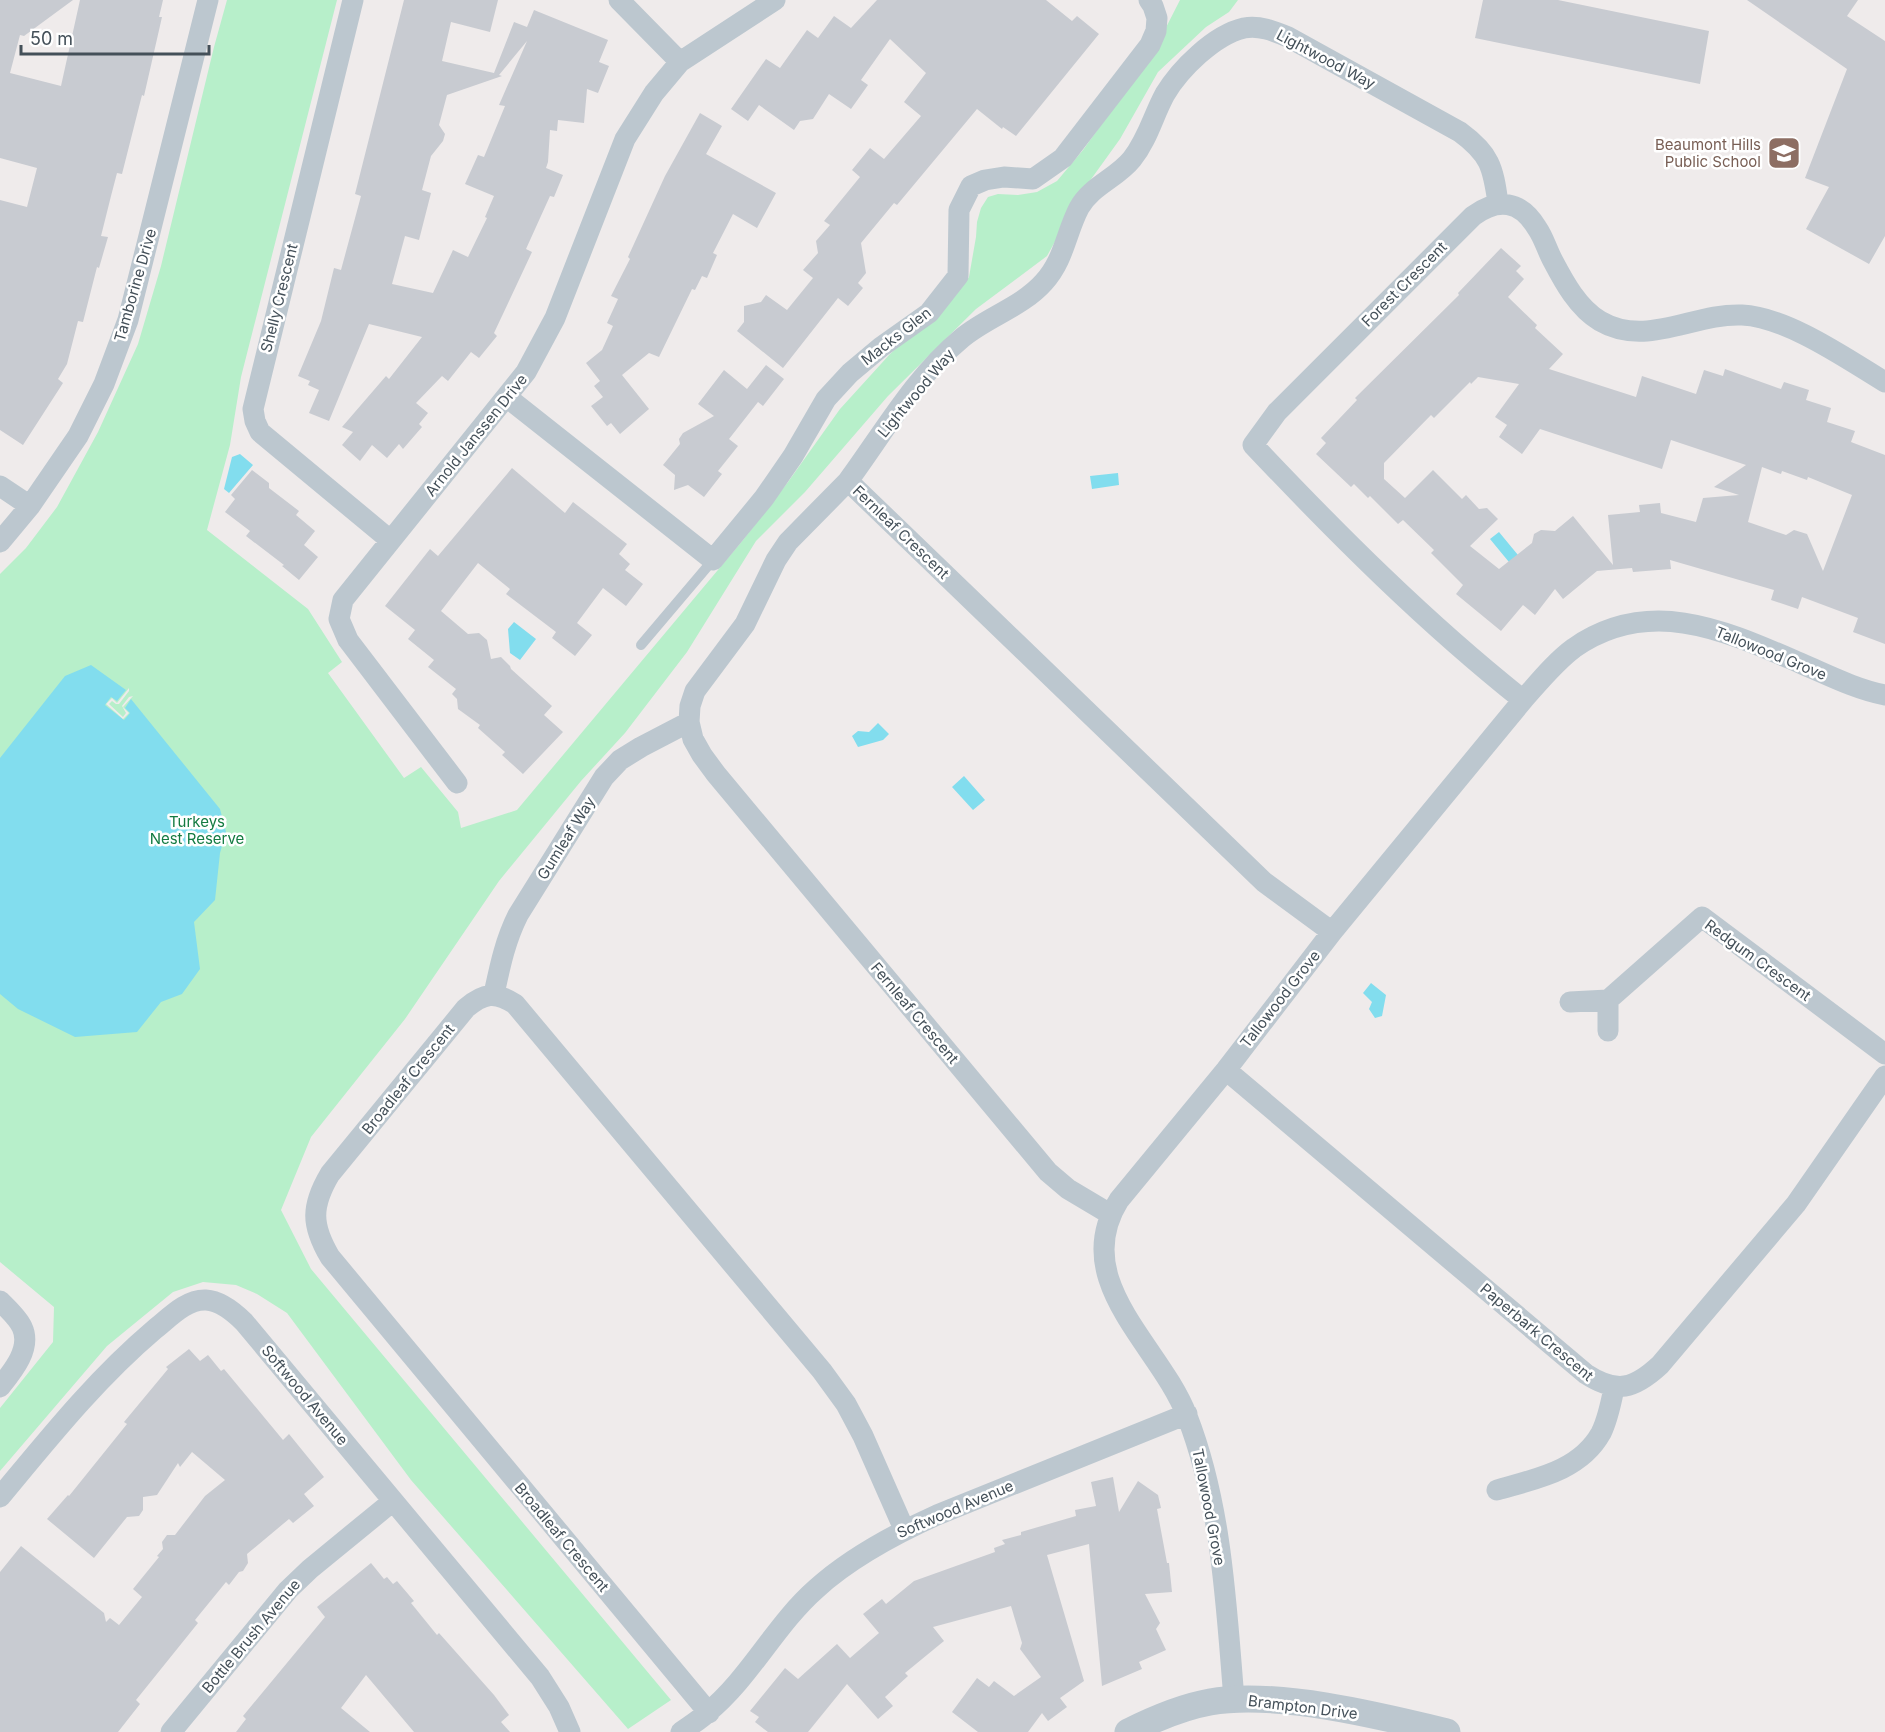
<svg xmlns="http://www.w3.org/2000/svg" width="1885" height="1732" viewBox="0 0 1885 1732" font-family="Inter,sans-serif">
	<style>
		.green { fill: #b7efca }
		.water { fill: #82ddee }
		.pier { fill: #efebeb }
		.building { fill: #c8cbd1; fill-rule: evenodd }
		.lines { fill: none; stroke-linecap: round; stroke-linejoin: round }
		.service { stroke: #bcc7cf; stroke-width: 10 }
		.minor { stroke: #bcc7cf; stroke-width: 21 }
		.tertiary { stroke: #bcc7cf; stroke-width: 27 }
		.labels { text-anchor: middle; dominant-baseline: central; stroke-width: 5; stroke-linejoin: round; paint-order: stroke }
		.street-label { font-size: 15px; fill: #445059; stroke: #fff }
		.education-label { font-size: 15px; fill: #785e54; stroke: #fff; text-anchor: end }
		.park-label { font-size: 15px; fill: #147b42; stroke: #fff }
	</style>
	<rect width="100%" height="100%" fill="#efebeb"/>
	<!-- green -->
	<path class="green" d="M 227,0 L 337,0 L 241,377 L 230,445 L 207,530 L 308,609 L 342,662 L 328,673 L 404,778 L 421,767 L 458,812 L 461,828 L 517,810 L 743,540 L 788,482 L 840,409 L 890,354 L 955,296 L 969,277 L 976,237 L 977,222 L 981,208 L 988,197 L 998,194 L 1018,195 L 1037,192 L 1057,181 L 1083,150 L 1153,53 L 1180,0 L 1238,0 L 1229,12 L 1206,27 L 1158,72 L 1120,139 L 1084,189 L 1047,256 L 976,309 L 888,396 L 805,492 L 756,541 L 687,652 L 625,733 L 581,781 L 499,881 L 405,1019 L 311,1137 L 281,1210 L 311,1269 L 671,1700 L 628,1729 L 411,1480 L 287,1313 L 257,1294 L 236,1285 L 203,1282 L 173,1292 L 107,1346 L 0,1471 L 0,1408 L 53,1342 L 54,1307 L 0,1262 L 0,574 L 26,548 L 57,507 L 98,432 L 138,344 L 161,266 L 214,47 Z"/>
	<!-- water -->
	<path class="water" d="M 240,454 L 253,465 L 229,493 L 224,489 L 232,457 Z
		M 1118,473 L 1119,485 L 1092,489 L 1090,476 Z
		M 1499,532 L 1527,566 L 1518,573 L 1490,539 Z
		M 514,622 L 536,639 L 520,660 L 510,653 L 508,629 Z
		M 91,665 L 126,690 L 117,701 L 111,697 L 105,705 L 124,720 L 130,713 L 125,708 L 131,699 L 220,809 L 226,832 L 220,853 L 215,900 L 194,922 L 200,969 L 182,994 L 161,1002 L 137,1032 L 75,1037 L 18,1009 L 0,994 L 0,758 L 65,676 Z
		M 878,723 L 889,734 L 883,740 L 858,747 L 852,736 L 858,731 L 869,732 Z
		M 964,776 L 985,800 L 973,810 L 952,787 Z
		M 1371,983 L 1386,995 L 1382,1016 L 1375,1018 L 1369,1009 L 1372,1002 L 1363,993 Z"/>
	<!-- pier -->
	<path class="pier" d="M 129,688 L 129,691 L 119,704 L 116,704 L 112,701 L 109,704 L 123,717 L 126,713 L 122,706 L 129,697 L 133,696 L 123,707 L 129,713 L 123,719 L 106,704 L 112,698 L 117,703 Z"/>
	<!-- building -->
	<path class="building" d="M 0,0 L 73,0 L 24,36 L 20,35 L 10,73 L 61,86 L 80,0 L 163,0 L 159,17 L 162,17 L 144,96 L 142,95 L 122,174 L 117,173 L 111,196 L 101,236 L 108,237 L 99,268 L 97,267 L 83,322 L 78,321 L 67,364 L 58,379 L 63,383 L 23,445 L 0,430 L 0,200 L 27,207 L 37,168 L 0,158 Z
		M 404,0 L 498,0 L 490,32 L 451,22 L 442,61 L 494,73 L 514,22 L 527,27 L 534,10 L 608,40 L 599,62 L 609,66 L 598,93 L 587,89 L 584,123 L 558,120 L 557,131 L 550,130 L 548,162 L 546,168 L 563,175 L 554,197 L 550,196 L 526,249 L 532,252 L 494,333 L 497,336 L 479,358 L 471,352 L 448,381 L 442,376 L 416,403 L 428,413 L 419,424 L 422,427 L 403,449 L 399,444 L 387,458 L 372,445 L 360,461 L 342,445 L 353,432 L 342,427 L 386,376 L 389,379 L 422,337 L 369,324 L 329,421 L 309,413 L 319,390 L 308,385 L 310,381 L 298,376 L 321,321 L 334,268 L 341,270 L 361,196 L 355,194 ZM 527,41 L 499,105 L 505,106 L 484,157 L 478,155 L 465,184 L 494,196 L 485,217 L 487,218 L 468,257 L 453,250 L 433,293 L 392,284 L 405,236 L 419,240 L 431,193 L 422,190 L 431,156 L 443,141 L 445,134 L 439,125 L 447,95 L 502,76 L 499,75 Z
		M 877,0 L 1046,0 L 1072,21 L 1077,16 L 1099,34 L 1016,136 L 1003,127 L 1002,129 L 977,109 L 897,205 L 894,203 L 861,243 L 866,273 L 858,283 L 863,288 L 848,306 L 838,298 L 783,368 L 737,331 L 744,322 L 744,306 L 761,302 L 766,295 L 787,310 L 813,278 L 803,270 L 818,253 L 816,241 L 830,225 L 824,221 L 860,177 L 852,170 L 870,148 L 884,159 L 921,116 L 904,102 L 926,73 L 890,39 L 861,80 L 868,85 L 851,109 L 829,94 L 813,119 L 800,121 L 794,130 L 759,105 L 748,121 L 731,109 L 766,59 L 780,68 L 807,30 L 818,38 L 834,16 L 851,28 Z
		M 1483,0 L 1558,0 L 1709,31 L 1700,84 L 1475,38 Z
		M 1747,0 L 1858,0 L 1847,16 L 1885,41 L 1885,236 L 1869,264 L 1806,229 L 1829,187 L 1805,178 L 1847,69 Z
		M 700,113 L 722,126 L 706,154 L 776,193 L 757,228 L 733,214 L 713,253 L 717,255 L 707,278 L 702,276 L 695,290 L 692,289 L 659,357 L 649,353 L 622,375 L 649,409 L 620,434 L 611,423 L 607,426 L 591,406 L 603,397 L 594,386 L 600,381 L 586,363 L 602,350 L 613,326 L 607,323 L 618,299 L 611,296 L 630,259 L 628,257 L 665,176 Z
		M 1501,248 L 1521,266 L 1516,271 L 1524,279 L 1508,297 L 1537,325 L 1535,328 L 1563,354 L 1549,369 L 1636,397 L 1642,376 L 1696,394 L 1704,370 L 1723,376 L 1725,369 L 1781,389 L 1784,382 L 1809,390 L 1806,400 L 1831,408 L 1827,422 L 1855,431 L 1851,442 L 1885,455 L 1885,644 L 1853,632 L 1858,618 L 1802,597 L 1798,609 L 1771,600 L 1774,590 L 1670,560 L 1671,569 L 1633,572 L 1632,568 L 1597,571 L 1563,599 L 1555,589 L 1535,615 L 1523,605 L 1501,631 L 1456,594 L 1463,585 L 1431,553 L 1434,550 L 1403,520 L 1398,524 L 1370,496 L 1368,498 L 1354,484 L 1351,487 L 1316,454 L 1326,443 L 1321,438 L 1357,400 L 1355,398 L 1459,295 L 1458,293 ZM 1478,377 L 1519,384 L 1495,417 L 1507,425 L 1499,437 L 1522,454 L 1540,429 L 1662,469 L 1671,440 L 1746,465 L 1714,487 L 1739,495 L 1703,498 L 1696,522 L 1661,513 L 1660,503 L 1639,505 L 1640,512 L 1608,515 L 1613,565 L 1573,516 L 1555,531 L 1541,530 L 1534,534 L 1532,543 L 1499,569 L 1470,546 L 1498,519 L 1487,508 L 1479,509 L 1466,495 L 1462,499 L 1433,470 L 1405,498 L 1384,479 L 1384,463 L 1431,415 L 1434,418 L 1470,382 L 1471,384 ZM 1762,467 L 1781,474 L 1782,471 L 1807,480 L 1808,477 L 1852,495 L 1823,571 L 1807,534 L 1794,530 L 1786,535 L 1748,522 Z
		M 766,365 L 784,379 L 763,406 L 758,402 L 729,439 L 738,446 L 718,471 L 722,474 L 704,497 L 688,485 L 674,490 L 675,475 L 663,465 L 680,444 L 679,439 L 683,433 L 714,416 L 698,404 L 724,370 L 747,389 Z
		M 512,468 L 565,513 L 573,502 L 627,544 L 619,554 L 630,564 L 625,570 L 643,584 L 626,606 L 603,588 L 577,623 L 592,635 L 575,656 L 552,638 L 556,632 L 506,594 L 510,589 L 478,563 L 441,611 L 468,634 L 479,633 L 487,640 L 491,659 L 501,657 L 510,666 L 511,669 L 552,706 L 544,715 L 563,732 L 523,774 L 502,755 L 505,752 L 478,728 L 480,725 L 458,709 L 457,699 L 452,694 L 456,689 L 428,667 L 434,660 L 408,639 L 415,630 L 385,606 L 430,549 L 438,556 Z
		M 252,470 L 269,483 L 269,488 L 299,511 L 296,515 L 315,531 L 304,545 L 318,557 L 299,580 L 282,566 L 284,565 L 246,536 L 250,531 L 225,512 L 235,499 L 231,495 Z
		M 189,1349 L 200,1361 L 208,1355 L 221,1371 L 224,1369 L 283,1440 L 289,1434 L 324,1477 L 304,1494 L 314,1506 L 293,1523 L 289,1519 L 247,1554 L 248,1563 L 243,1571 L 239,1572 L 229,1585 L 226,1582 L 195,1620 L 198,1623 L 136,1700 L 140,1704 L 118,1732 L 0,1732 L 0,1572 L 21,1546 L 104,1613 L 106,1622 L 110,1618 L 119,1625 L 142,1597 L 133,1589 L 159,1557 L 157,1556 L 163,1549 L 162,1542 L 167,1535 L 175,1535 L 205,1496 L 225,1480 L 192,1452 L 180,1467 L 178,1463 L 157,1495 L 143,1497 L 143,1510 L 139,1516 L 127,1517 L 94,1558 L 47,1519 L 68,1495 L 69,1496 L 127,1424 L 124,1422 L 168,1369 L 166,1367 Z
		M 1113,1477 L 1119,1512 L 1138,1481 L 1158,1495 L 1161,1508 L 1157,1509 L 1167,1563 L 1169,1563 L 1172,1592 L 1145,1594 L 1160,1623 L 1156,1629 L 1166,1650 L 1139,1662 L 1142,1669 L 1102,1686 L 1089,1544 L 1047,1555 L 1084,1681 L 1060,1698 L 1067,1707 L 1048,1721 L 1042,1713 L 1028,1732 L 978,1732 L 952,1712 L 977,1678 L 989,1687 L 994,1681 L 1014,1696 L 1041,1677 L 1020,1649 L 1022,1643 L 1011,1606 L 933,1627 L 944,1641 L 905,1673 L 908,1676 L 885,1697 L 893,1706 L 878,1719 L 847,1684 L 808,1732 L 768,1732 L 755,1722 L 759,1717 L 750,1711 L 785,1668 L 798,1679 L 837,1644 L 850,1658 L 879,1633 L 863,1614 L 882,1599 L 886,1604 L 914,1581 L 995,1552 L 994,1548 L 1005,1544 L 1002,1540 L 1021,1535 L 1021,1532 L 1076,1516 L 1075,1510 L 1096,1506 L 1091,1482 Z
		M 371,1563 L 384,1579 L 387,1577 L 393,1584 L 397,1581 L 414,1601 L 411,1603 L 437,1635 L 439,1633 L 494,1695 L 509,1715 L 501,1722 L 510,1732 L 414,1732 L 366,1675 L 341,1708 L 370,1732 L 236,1732 L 246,1719 L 243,1716 L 325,1617 L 317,1607 Z"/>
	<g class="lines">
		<!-- service -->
		<path class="service" d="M 641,645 L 713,560"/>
		<!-- minor -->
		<path class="minor" d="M 353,0 L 253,409 L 255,421 L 260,432 L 390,540
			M 619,0 L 680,62
			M 508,398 L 713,560 L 764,498 L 793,456 L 826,399 L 850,373 L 881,347 L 929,313 L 958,276 L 959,210 L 971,186 L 985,180 L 1004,177 L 1033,179 L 1063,158 L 1150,45 L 1156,31 L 1157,18 L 1153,6 L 1149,0
			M 848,481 C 884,432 915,377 962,338 C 987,317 1022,307 1044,282 C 1064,260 1066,233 1079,208 C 1091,186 1117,178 1132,159 C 1148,139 1153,116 1165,94 C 1180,69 1214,35 1244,28 C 1259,25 1274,31 1288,37 L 1460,132 C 1490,154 1493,167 1498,203
			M 0,486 L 30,506
			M 0,542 L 30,506 L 78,436 L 104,384 L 128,320 L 208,0
			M 1523,700 C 1426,623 1338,535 1253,445 L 1277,412 L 1473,216 C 1498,198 1520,200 1537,228 C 1544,238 1547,250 1553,261 C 1564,282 1578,308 1600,321 C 1646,348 1693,313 1742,315 C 1787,317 1847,359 1885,382
			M 457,783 L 348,640 L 339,619 L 343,600 L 526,372 L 555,318 L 625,139 L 654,93 L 680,62 L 775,0
			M 494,994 C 500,966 505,941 518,915 L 604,777 L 620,760 L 641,747 L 689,722
			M 1608,1000 L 1702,917 L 1885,1054
			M 1570,1002 L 1608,1000 L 1608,1031
			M 1226,1070 L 1586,1374 C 1617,1394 1634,1389 1660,1365 L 1796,1204 L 1885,1076
			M 1110,1214 L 1068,1189 L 1048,1172 L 716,774 L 702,755 L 693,739 L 689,722 L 690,706 L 695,691 L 745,624 L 776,560 L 788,542 L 848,481 L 1264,882 L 1332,932
			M 0,1301 C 7,1308 18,1318 22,1327 C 32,1348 13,1371 0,1387
			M 1497,1490 C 1535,1479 1580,1471 1601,1433 C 1608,1419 1611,1403 1614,1388
			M 0,1497 C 49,1438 96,1379 155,1329 C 169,1318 186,1299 206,1300 C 221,1301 234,1312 244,1322 L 540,1677 L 559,1707 L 570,1732
			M 1234,1699 C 1226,1604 1222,1506 1187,1416 C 1160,1345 1068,1281 1119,1200 L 1226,1070 L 1332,932 L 1523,700 C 1539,682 1555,662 1574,648 C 1650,595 1726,631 1800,663 C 1828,675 1855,689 1885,695
			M 709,1713 L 330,1257 C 311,1225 311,1206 330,1174 L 466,1008 C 484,993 495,991 515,1004 L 822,1371 L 846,1404 L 863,1436 L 904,1529
			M 171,1732 L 288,1590 L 310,1569 L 393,1501
			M 681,1732 C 690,1726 699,1720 707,1713 C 750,1678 775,1625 816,1589 C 851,1557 895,1534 937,1515 L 1187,1414"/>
		<!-- tertiary -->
		<path class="tertiary" d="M 1128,1732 C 1154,1719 1182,1707 1210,1702 C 1276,1690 1381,1716 1447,1732"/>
	</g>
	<!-- icons -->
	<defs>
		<g id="school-square" transform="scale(1.725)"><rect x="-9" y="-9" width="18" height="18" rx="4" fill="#8d6e63" stroke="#fff"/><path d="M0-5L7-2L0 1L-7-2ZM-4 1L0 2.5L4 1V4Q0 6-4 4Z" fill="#fff"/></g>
	</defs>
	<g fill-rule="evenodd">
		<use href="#school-square" x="1784" y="153"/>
	</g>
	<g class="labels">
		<!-- street labels -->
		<g class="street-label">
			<text transform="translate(1326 59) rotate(28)">Lightwood Way</text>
			<text transform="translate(1404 284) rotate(-45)">Forest Crescent</text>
			<text transform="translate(135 285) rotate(-74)">Tamborine Drive</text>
			<text transform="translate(279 298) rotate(-76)">Shelly Crescent</text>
			<text transform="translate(896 336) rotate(-38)">Macks Glen</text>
			<text transform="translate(916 393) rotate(-50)">Lightwood Way</text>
			<text transform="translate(476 435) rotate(-51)">Arnold Janssen Drive</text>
			<text transform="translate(901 532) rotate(44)">Fernleaf Crescent</text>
			<text transform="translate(1771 653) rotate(22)">Tallowood Grove</text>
			<text transform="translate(566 838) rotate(-58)">Gumleaf Way</text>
			<text transform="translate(1758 960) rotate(36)">Redgum Crescent</text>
			<text transform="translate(1280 999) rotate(-52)">Tallowood Grove</text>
			<text transform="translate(915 1013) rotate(50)">Fernleaf Crescent</text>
			<text transform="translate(408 1079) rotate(-51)">Broadleaf Crescent</text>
			<text transform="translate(1537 1332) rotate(40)">Paperbark Crescent</text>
			<text transform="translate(305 1395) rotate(50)">Softwood Avenue</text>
			<text transform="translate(1209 1507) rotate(79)">Tallowood Grove</text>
			<text transform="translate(955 1509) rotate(-23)">Softwood Avenue</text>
			<text transform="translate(562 1537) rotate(50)">Broadleaf Crescent</text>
			<text transform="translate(251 1636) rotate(-50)">Bottle Brush Avenue</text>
			<text transform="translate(1303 1707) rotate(7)">Brampton Drive</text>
		</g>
		<!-- education labels -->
		<g class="education-label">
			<text x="1761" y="144">Beaumont Hills<tspan x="1761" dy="17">Public School</tspan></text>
		</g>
		<!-- park labels -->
		<g class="park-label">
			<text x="197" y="821">Turkeys<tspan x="197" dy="17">Nest Reserve</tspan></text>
		</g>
	</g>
	<!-- scale -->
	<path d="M21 45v9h188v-9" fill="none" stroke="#445059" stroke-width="3"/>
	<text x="30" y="45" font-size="18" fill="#445059" stroke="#ffffff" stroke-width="4.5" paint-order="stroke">50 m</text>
</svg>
